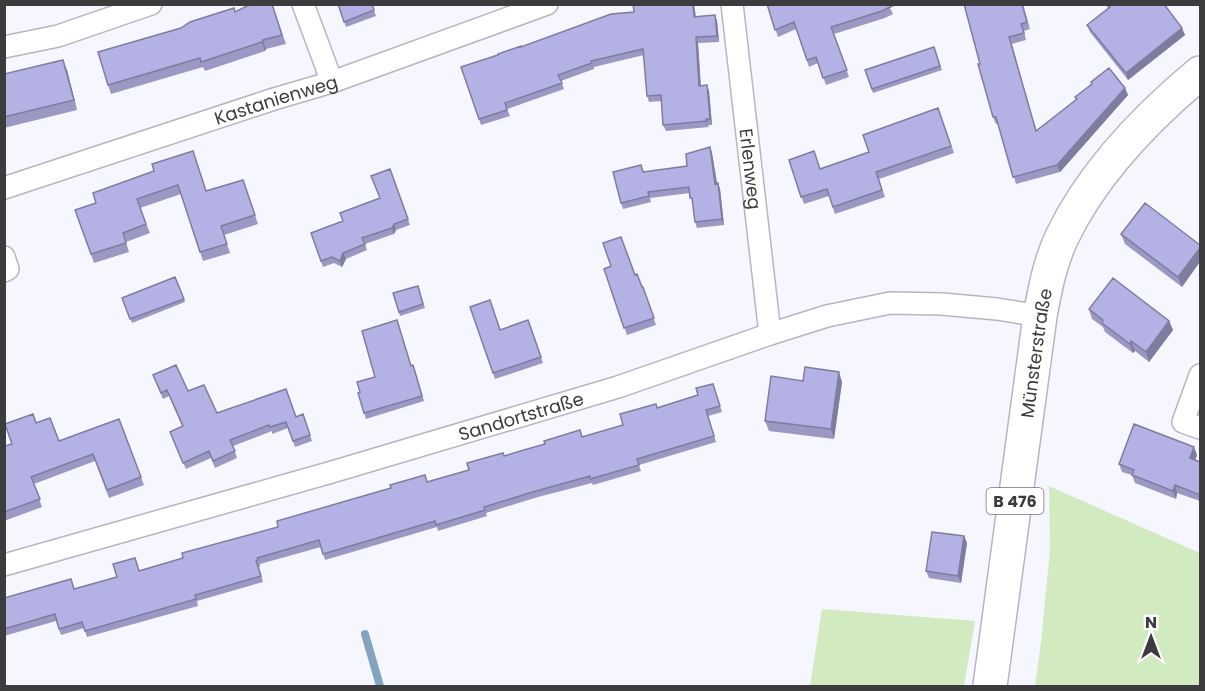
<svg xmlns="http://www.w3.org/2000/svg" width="1205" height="691" viewBox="0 0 1205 691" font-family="Poppins,sans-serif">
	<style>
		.green { fill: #d2eac0 }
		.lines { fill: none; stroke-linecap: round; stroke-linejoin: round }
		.stream { stroke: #82a4bd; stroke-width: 8 }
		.minor-casing { stroke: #b6b6bd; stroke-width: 24 }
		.primary-casing { stroke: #b6b6bd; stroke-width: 36 }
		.minor { stroke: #fff; stroke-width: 21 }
		.primary { stroke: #fff; stroke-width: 33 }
		.wall { fill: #9b99c4 }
		.shaded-wall { fill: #7e7da0 }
		.building { fill: #b4b2e4; stroke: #7e7da0; stroke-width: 1.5 }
		.labels { text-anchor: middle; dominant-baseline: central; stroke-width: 4.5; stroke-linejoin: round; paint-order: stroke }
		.shield { fill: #fff; stroke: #767679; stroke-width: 1.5 }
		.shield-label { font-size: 16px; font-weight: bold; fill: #3c3c3f }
		.street-label { font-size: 18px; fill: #3c3c3f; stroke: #fff }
	</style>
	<rect width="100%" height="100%" fill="#f6f6fe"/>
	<!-- green -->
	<path class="green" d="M 1049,486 L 1200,553 L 1200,686 L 1035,686 L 1041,642 L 1050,550 Z
		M 822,609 L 975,621 L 964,686 L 810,686 Z"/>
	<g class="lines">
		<!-- stream -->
		<path class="stream" d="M 365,634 L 380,686"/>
		<!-- minor casing -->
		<g class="minor-casing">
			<g id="minor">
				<path d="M 303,4 L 332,82"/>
				<path id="s1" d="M 732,4 L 770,334"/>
				<path d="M 4,47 L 58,36 L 151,4"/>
				<path id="s2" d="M 4,188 L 274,99 L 332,82 L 547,4"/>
				<path d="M 4,257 L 8,269 L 4,271"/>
				<path d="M 1200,375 L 1183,422 L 1200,428"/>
				<path id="s3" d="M 4,565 L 332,472 L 618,387 L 770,334 L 827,316 L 890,303 L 942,304 L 997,309 L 1040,316"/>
			</g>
		</g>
		<!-- primary casing -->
		<g class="primary-casing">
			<g id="primary">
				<path id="s4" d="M 990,686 L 1040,316 C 1045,289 1050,262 1062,237 C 1093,172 1146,118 1200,73"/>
			</g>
		</g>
		<!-- minor -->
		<use href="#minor" class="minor"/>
		<!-- primary -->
		<use href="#primary" class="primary"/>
	</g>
	<!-- wall -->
	<path class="wall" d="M 272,4 L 286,44 L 266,49 L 265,51 L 205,71 L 203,67 L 111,94 L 108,85 L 235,12 Z
		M 338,4 L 372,4 L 376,16 L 346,27 Z
		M 633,4 L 694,4 L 696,16 L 715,15 L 717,21 L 719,42 L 698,43 L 701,86 L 707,85 L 709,91 L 712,125 L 708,125 L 709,127 L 666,131 L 663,125 L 661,101 L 649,102 L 647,96 L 644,55 L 594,67 L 594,69 L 561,81 L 564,89 L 507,109 L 510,116 L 481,125 L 461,67 L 634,12 Z
		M 767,4 L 900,4 L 890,8 L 893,14 L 885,18 L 834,34 L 849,77 L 826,85 L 818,63 L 809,67 L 796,29 L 778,37 Z
		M 1023,4 L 1030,29 L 1024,31 L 1026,40 L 1012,44 L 1036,131 L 1076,100 L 1075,97 L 1092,85 L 1091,82 L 1125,88 L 1128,95 L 1060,172 L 1016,184 L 998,124 L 996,124 L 993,117 L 980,64 Z
		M 1105,4 L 1164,4 L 1185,35 L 1128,80 L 1090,32 L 1087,25 L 1108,8 Z
		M 934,47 L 942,70 L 873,93 L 865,70 Z
		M 67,70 L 77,110 L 4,128 L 4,74 Z
		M 938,108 L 954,153 L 879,179 L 885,197 L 835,214 L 829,196 L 804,204 L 789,160 L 820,169 L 869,152 Z
		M 710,147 L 712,153 L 717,183 L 720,189 L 724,225 L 697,228 L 695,222 L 693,204 L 690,193 L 650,198 L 651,202 L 623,209 L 621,203 L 643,172 L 687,166 Z
		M 390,169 L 410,225 L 396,230 L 394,234 L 365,244 L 367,250 L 346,259 L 342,267 L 334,263 L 323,267 L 311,233 L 343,221 L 380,198 Z
		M 154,171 L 207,191 L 243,180 L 258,224 L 224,235 L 230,253 L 203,261 L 181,194 L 140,208 L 150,233 L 126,242 L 129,252 L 94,263 L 75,210 L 96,203 Z
		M 1121,234 L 1200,245 L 1182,287 L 1125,244 Z
		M 604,269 L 635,275 L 642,287 L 643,287 L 656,325 L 627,335 Z
		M 175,277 L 185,302 L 132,323 L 122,298 Z
		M 418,286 L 425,308 L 400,316 L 393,293 Z
		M 470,307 L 500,330 L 528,320 L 543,363 L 495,379 Z
		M 1089,309 L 1169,321 L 1173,330 L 1149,362 L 1135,351 L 1133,353 L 1105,332 L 1103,327 L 1092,319 Z
		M 411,366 L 415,370 L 424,401 L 366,419 L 358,393 Z
		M 153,375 L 188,391 L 217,413 L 296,417 L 303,414 L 312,441 L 295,447 L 288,428 L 272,434 L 272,431 L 233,446 L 237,458 L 215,468 L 211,458 L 186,469 L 172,438 L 182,426 L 169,396 L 163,399 Z
		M 842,382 L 834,439 L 769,431 L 765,421 Z
		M 713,384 L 722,412 L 708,416 L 716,442 L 639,465 L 641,471 L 593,485 L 592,483 L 538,497 L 486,513 L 487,516 L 438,531 L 437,527 L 325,560 L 321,547 L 260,564 L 260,567 L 259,567 L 263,582 L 197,601 L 198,606 L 87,637 L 84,628 L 61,635 L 56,621 L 4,636 L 4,598 L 74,589 L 183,558 L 278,527 L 469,470 L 504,456 L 582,437 L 623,425 L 657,408 L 698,395 Z
		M 119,419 L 144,485 L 109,498 L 95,461 L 34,484 L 42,507 L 4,521 L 4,446 L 12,444 L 36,423 L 59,441 Z
		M 1197,455 L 1195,460 L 1200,462 L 1200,501 L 1177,493 L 1176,499 L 1135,483 L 1132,475 L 1122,472 L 1119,464 Z
		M 964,536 L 967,543 L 961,583 L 929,578 L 926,571 Z"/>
	<!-- shaded-wall -->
	<path class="shaded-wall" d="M 693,4 L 694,4 L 696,22 L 694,17 Z
		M 715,15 L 717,21 L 719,42 L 717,36 Z
		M 1182,28 L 1185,35 L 1128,80 L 1126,73 Z
		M 696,37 L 698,43 L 701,92 L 699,86 Z
		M 263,40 L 266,49 L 265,51 L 262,42 Z
		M 63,60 L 67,70 L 77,110 L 74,100 Z
		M 707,85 L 709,91 L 712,125 L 710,119 Z
		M 1125,88 L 1128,95 L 1060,172 L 1057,165 Z
		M 710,147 L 712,153 L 718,190 L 715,184 Z
		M 718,183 L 720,189 L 724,225 L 722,219 Z
		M 394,224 L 396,230 L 394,234 L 392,228 Z
		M 1200,248 L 1200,262 L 1182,287 L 1178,277 Z
		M 343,253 L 346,259 L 342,267 L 340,261 Z
		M 1169,321 L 1173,330 L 1149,362 L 1146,352 Z
		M 1131,341 L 1135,351 L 1133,353 L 1130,344 Z
		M 839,372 L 842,382 L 834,439 L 831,429 Z
		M 1194,447 L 1197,455 L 1193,466 L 1190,458 Z
		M 1175,485 L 1177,493 L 1176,499 L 1173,491 Z
		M 964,536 L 967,543 L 961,583 L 958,576 Z"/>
	<!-- building -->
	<path class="building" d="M 251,4 L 272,4 L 282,35 L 263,40 L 262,42 L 201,62 L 200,58 L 108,85 L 98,52 L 181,28 L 190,22 L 234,8 L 235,12 Z
		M 338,4 L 372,4 L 374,10 L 344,22 Z
		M 633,4 L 693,4 L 694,17 L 715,15 L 717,36 L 696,37 L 699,86 L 707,85 L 710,119 L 706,119 L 707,121 L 663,125 L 661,95 L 647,96 L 643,49 L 591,61 L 592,63 L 558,75 L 562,83 L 505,103 L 507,110 L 479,119 L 461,67 L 498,55 L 498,54 L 521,46 L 521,47 L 611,14 L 634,12 Z
		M 767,4 L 889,4 L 890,7 L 882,11 L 831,27 L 847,70 L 823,78 L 816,57 L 807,60 L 794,22 L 775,30 Z
		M 964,4 L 1022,4 L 1027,22 L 1021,24 L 1024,33 L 1009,37 L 1036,131 L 1077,99 L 1075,97 L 1092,84 L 1091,82 L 1109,68 L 1125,88 L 1057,165 L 1013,177 L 996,117 L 993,117 L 978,64 L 980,64 Z
		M 1108,4 L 1164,4 L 1182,28 L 1126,73 L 1087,25 L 1110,7 Z
		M 934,47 L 940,66 L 872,89 L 865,70 Z
		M 63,60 L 74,100 L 4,117 L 4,74 Z
		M 938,108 L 951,146 L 876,172 L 882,190 L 833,207 L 827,189 L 801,197 L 789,160 L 814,151 L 820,169 L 869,152 L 863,135 Z
		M 710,147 L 715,184 L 718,183 L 722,219 L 695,222 L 692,198 L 690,198 L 689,187 L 648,192 L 649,196 L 621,203 L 613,172 L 641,165 L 643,172 L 687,166 L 686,154 Z
		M 193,151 L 206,191 L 243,180 L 255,215 L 221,226 L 227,244 L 200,252 L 178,185 L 137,199 L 146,224 L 123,233 L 126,243 L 91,254 L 75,210 L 96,203 L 93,193 L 154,171 L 152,164 Z
		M 390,169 L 408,219 L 394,224 L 392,228 L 362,238 L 365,244 L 343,253 L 340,261 L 332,257 L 321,261 L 311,233 L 343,221 L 340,213 L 380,198 L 371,176 Z
		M 1145,203 L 1200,245 L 1200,248 L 1178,277 L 1121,234 Z
		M 621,237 L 635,275 L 637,274 L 642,287 L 643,287 L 654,318 L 624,328 L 604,269 L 611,266 L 603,243 Z
		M 175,277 L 184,299 L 130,319 L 122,298 Z
		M 1113,278 L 1169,321 L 1146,352 L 1131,341 L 1130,344 L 1102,323 L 1103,320 L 1089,309 Z
		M 418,286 L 423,304 L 399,312 L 393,293 Z
		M 490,300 L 500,330 L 528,320 L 541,357 L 493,373 L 470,307 Z
		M 397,320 L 411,366 L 413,365 L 422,396 L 364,413 L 358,393 L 360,392 L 357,382 L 375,377 L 362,331 Z
		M 176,365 L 188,391 L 204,385 L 217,413 L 286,389 L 296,417 L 303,414 L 310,435 L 293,441 L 286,422 L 270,427 L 269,425 L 230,440 L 235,451 L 213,461 L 209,451 L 183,463 L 170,432 L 183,426 L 167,390 L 161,393 L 153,375 Z
		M 805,367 L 839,372 L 831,429 L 765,421 L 771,376 L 803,381 Z
		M 713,384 L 720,406 L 706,410 L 714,436 L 637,459 L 639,465 L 590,479 L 590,476 L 536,491 L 484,507 L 485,510 L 436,525 L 435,521 L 323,554 L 319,540 L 257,558 L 258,560 L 256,561 L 261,576 L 195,595 L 196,599 L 85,631 L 82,622 L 59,629 L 55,614 L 4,629 L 4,598 L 71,579 L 74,589 L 117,577 L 113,564 L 135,558 L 139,571 L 183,558 L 182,553 L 278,527 L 277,521 L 391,488 L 390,485 L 425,475 L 427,482 L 469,470 L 467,463 L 503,453 L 504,456 L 524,450 L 545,444 L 544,441 L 580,430 L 582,437 L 623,425 L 620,414 L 656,404 L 657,408 L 698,395 L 696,388 Z
		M 33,414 L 36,423 L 50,418 L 59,441 L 119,419 L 141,477 L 107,490 L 93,454 L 31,477 L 40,499 L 4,512 L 4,446 L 12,444 L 5,424 Z
		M 1134,424 L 1194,447 L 1190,458 L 1200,462 L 1200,495 L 1175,485 L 1173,491 L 1132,475 L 1134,470 L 1119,464 Z
		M 932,532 L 964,536 L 958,576 L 926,571 Z"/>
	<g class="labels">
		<!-- shield labels -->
		<rect class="shield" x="986.5" y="488" width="57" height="26" rx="4.5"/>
		<g class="shield-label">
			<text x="1015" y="501">B 476</text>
		</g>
		<!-- street labels -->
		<g class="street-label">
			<text stroke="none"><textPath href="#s2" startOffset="286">Kastanienweg</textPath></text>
			<text stroke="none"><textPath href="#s1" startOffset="166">Erlenweg</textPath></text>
			<text stroke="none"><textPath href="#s4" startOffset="336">Münsterstraße</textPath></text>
			<text stroke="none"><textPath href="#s3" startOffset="538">Sandortstraße</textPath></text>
		</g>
	</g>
	<!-- border -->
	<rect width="1205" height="691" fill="none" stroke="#3c3c3f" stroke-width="12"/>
	<!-- north arrow -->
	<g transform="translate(1151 637)" stroke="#ffffff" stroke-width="4.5" paint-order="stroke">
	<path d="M0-4.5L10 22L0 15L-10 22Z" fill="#3c3c3f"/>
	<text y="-9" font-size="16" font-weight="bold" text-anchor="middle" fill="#3c3c3f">N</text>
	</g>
</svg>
